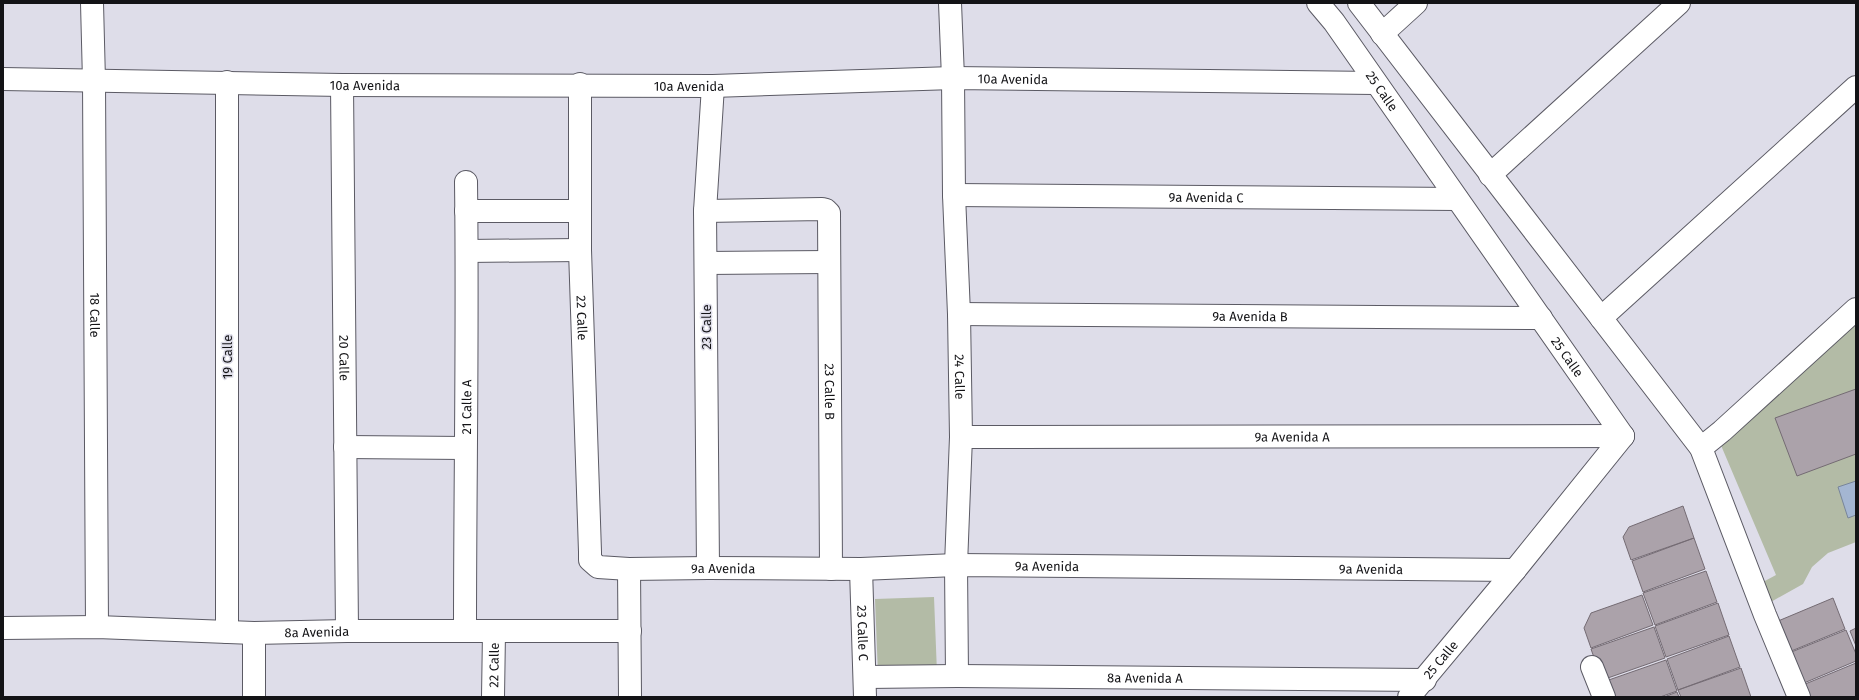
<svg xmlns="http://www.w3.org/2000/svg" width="1859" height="700" viewBox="0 0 1859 700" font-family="'Fira Sans',sans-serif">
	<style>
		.green { fill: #b3bba6 }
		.water { fill: #a4b6d2; stroke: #78859a }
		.building { fill: #aba2aa; stroke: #746b73 }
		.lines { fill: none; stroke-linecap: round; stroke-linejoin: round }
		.minor-casing { stroke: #5b5a64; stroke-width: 24 }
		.minor { stroke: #fff; stroke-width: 22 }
		.labels { text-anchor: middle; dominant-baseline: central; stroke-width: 3; stroke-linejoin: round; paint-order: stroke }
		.street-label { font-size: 13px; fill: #131316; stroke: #dedde9 }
	</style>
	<rect width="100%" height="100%" fill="#dedde9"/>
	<!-- green -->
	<path class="green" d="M 1856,322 L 1856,542 L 1828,553 L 1812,567 L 1803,584 L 1769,603 L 1763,582 L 1776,575 L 1720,443 Z
		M 934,597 L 937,673 L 878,675 L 875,599 Z"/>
	<!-- water -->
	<path class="water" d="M 1856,481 L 1856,515 L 1848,518 L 1838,487 Z"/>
	<!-- building -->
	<path class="building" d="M 1856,389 L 1856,454 L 1797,476 L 1775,418 Z
		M 1683,506 L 1694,538 L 1631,560 L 1623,537 L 1629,527 Z
		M 1694,538 L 1705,569 L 1643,592 L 1632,561 Z
		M 1706,571 L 1717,602 L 1655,625 L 1643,593 Z
		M 1642,595 L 1653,625 L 1591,648 L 1584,628 L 1591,613 Z
		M 1833,598 L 1845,629 L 1784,654 L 1771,624 Z
		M 1718,603 L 1729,635 L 1666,657 L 1655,626 Z
		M 1654,627 L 1665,658 L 1602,680 L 1591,649 Z
		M 1856,628 L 1856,646 L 1850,631 Z
		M 1846,630 L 1856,654 L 1856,661 L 1797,686 L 1784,655 Z
		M 1729,636 L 1740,667 L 1678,690 L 1667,659 Z
		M 1666,660 L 1677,691 L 1660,697 L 1608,697 L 1603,682 Z
		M 1856,663 L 1856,697 L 1802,697 L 1798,687 Z
		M 1741,668 L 1751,697 L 1681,697 L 1678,690 Z
		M 1677,692 L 1679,697 L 1664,697 Z"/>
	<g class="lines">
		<!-- minor casing -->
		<g class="minor-casing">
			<g id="minor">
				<path id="s1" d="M 92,3 L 94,81 L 97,627"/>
				<path id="s2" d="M 950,3 L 953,78 L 954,195 L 959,314 L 961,437 L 956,565 L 957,676"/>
				<path id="s3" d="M 1318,3 L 1334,22 L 1623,436"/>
				<path d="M 1359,3 L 1701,448 L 1765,615 L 1799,697"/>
				<path d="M 1382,34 L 1416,3"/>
				<path id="s4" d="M 3,79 L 342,85 L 713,86 L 953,78 L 1375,83"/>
				<path d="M 227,82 L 227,632"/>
				<path id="s5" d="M 580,84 L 580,250 L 590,552 L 590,560 L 598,567 L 629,569 L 708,568 L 861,569 L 956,565 L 1515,570"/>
				<path id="s6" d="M 342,85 L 347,631"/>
				<path d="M 1490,175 L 1679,3"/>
				<path id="s7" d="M 954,195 L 1457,199"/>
				<path d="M 466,211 L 580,211"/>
				<path id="s8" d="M 705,211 L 822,209 L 826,210 L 829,213 L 831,569"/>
				<path d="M 467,251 L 580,250"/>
				<path d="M 706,263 L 829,262"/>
				<path id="s9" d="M 959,314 L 1541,318"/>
				<path d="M 1601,318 L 1856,87"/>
				<path id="s10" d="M 961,437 L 1623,436"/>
				<path d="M 345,447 L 465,448"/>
				<path d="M 1701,448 L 1722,431 L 1856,309"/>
				<path d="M 708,568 L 705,211 L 713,86"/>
				<path d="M 629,569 L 630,697"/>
				<path id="s11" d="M 861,569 L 865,697"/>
				<path id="s12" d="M 3,628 L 97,627 L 254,633 L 347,631 L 630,631"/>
				<path id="s13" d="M 465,631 C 465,481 468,332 466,182"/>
				<path d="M 1592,667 L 1604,697"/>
				<path id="s14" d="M 866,677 L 957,676 L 1425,680"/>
				<path d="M 254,697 L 254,633"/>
				<path id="s15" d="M 493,697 L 494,632"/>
				<path id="s16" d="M 1409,697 L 1515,570 L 1623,436"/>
			</g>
		</g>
		<!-- minor -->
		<use href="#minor" class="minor"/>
	</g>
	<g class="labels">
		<!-- street labels -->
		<g class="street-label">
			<text stroke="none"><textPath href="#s4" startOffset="1010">10a Avenida</textPath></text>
			<text stroke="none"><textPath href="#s4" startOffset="362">10a Avenida</textPath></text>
			<text stroke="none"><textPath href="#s4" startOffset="686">10a Avenida</textPath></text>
			<text stroke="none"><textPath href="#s3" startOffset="109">25 Calle</textPath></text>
			<text stroke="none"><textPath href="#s7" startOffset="252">9a Avenida C</textPath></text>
			<text stroke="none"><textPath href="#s1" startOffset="312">18 Calle</textPath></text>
			<text stroke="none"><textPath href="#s9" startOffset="291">9a Avenida B</textPath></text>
			<text stroke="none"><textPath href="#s5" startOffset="234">22 Calle</textPath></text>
			<text transform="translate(706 327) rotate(-90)">23 Calle</text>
			<text transform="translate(227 357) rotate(-90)">19 Calle</text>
			<text stroke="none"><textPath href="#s3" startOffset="433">25 Calle</textPath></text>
			<text stroke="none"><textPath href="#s6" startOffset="273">20 Calle</textPath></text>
			<text stroke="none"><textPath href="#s2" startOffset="374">24 Calle</textPath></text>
			<text stroke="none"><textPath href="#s8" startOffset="304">23 Calle B</textPath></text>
			<text stroke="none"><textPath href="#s13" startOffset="224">21 Calle A</textPath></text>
			<text stroke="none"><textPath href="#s10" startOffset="331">9a Avenida A</textPath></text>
			<text stroke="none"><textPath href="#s5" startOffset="936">9a Avenida</textPath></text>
			<text stroke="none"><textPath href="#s5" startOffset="612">9a Avenida</textPath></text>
			<text stroke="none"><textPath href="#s5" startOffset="1260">9a Avenida</textPath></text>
			<text stroke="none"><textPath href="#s12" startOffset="314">8a Avenida</textPath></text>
			<text stroke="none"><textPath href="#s11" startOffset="64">23 Calle C</textPath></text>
			<text stroke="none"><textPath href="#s16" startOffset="49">25 Calle</textPath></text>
			<text stroke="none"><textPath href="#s15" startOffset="32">22 Calle</textPath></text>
			<text stroke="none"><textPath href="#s14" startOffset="279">8a Avenida A</textPath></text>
		</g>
	</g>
	<!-- border -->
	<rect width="1859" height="700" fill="none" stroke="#131316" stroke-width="8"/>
</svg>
